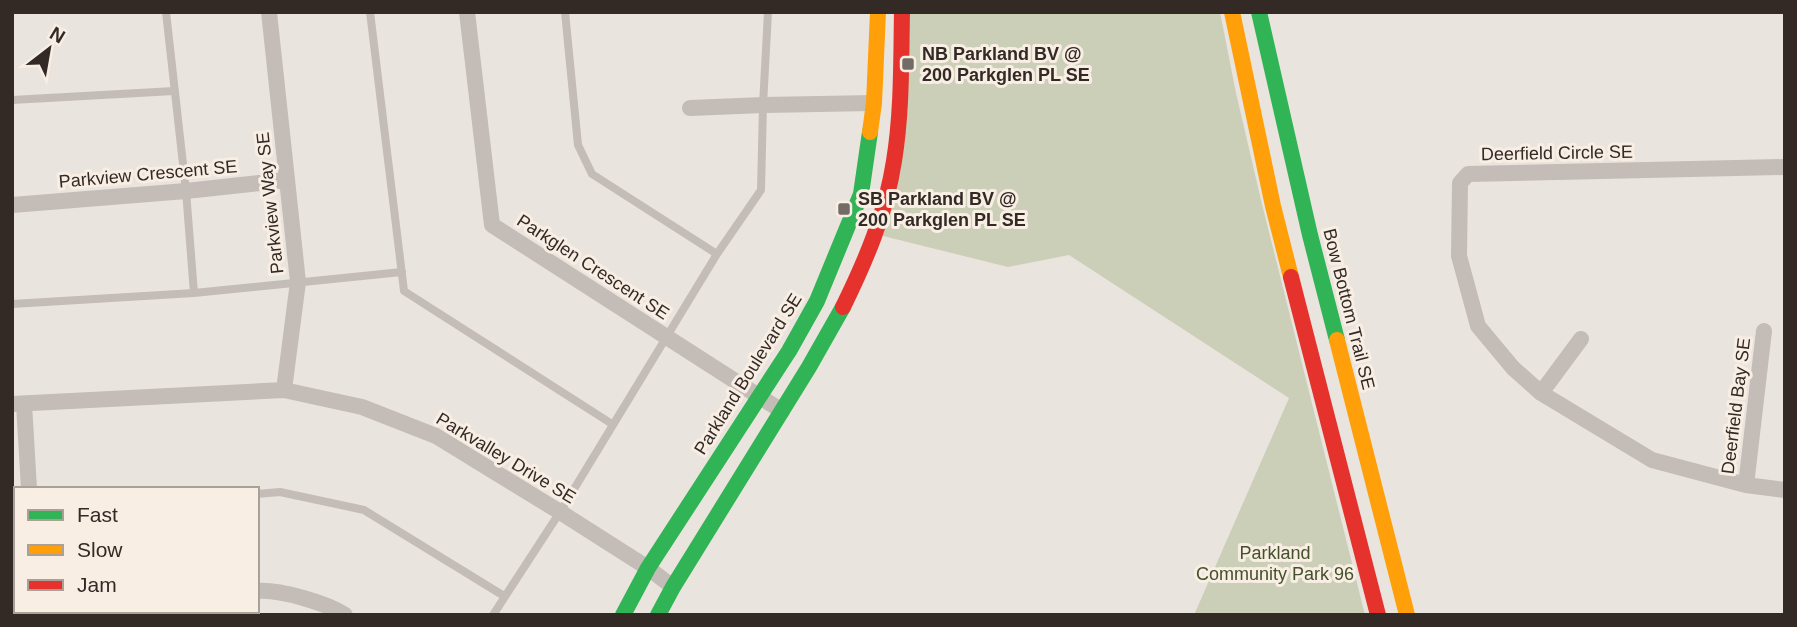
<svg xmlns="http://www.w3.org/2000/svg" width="1797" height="627" viewBox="0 0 1797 627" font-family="Arial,sans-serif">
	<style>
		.green { fill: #cccfb8 }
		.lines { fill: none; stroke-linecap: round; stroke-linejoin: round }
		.lane { stroke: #c4bcb7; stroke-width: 8 }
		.street { stroke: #c4bcb7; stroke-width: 16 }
		.fast { stroke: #30b455; stroke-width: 16 }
		.slow { stroke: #ff9f0a; stroke-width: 16 }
		.jam { stroke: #e5322d; stroke-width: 16 }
		.poi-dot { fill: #736b66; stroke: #f8eee4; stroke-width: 2.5 }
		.labels { text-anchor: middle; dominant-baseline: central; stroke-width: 6; stroke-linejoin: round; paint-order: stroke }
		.poi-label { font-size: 18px; font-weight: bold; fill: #332a26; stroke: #f8eee4; text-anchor: start }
		.street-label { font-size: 18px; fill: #332a26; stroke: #f8eee4 }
		.park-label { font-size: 18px; fill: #44512b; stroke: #f8eee4 }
	</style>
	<rect width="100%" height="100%" fill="#eae4de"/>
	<!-- green -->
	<path class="green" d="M 910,12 L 1220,12 L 1236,93 L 1262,204 L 1365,615 L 1194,615 L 1289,398 L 1069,255 L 1008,267 L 883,236 Z"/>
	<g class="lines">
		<!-- lane -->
		<path class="lane" d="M 166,12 L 186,191 L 194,293
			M 370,12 L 404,291 L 612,424
			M 565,12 L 578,145 L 592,174 L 717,254
			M 12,100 L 174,91
			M 12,304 L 194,293 L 402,272
			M 257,494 L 280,492 L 364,510 L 504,596
			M 12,512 L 16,512
			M 493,615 L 560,512 L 717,254 L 761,190 L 763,105 L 768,12"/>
		<!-- street -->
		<path class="street" d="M 269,12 L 298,282 L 284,390
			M 467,12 L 492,225 L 782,411
			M 690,108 L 763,105 L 874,103
			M 1785,167 L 1468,174 L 1460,183 L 1459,256 L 1478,326 L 1513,368 L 1541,393 L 1652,460 L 1746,485 L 1785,490
			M 12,205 L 186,191 L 287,180
			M 1541,393 L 1581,339
			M 12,404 L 284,390 L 362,407 L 436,436 L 560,512 L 648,568 L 673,587
			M 24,404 L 29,489
			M 1746,485 L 1764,331
			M 257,591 C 279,589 327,603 345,615
			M 12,605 L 16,604"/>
		<!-- fast -->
		<path class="fast" d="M 1259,12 L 1310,235 L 1337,340
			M 623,615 L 648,568 L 789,351 L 817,301 L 861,194 L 870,132
			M 658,615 L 673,587 L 809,367 L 843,307"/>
		<!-- slow -->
		<path class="slow" d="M 1232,12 L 1273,206 L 1291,277
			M 870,132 L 874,103 L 878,12
			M 1337,340 L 1407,615"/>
		<!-- jam -->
		<path class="jam" d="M 1291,277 L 1378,615
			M 843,307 C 866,260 886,213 894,161 C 902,112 901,62 902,12"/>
	</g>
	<!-- markers -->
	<g class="poi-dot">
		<rect x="901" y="57" width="14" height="14" rx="3.5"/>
		<rect x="837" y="202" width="14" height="14" rx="3.5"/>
	</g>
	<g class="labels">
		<!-- poi labels -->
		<g class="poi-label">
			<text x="922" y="54">NB Parkland BV @<tspan x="922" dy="21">200 Parkglen PL SE</tspan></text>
			<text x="858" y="199">SB Parkland BV @<tspan x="858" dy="21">200 Parkglen PL SE</tspan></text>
		</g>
		<!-- street labels -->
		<g class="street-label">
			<text transform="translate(1557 153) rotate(-1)">Deerfield Circle SE</text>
			<text transform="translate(148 174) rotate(-5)">Parkview Crescent SE</text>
			<text transform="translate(270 203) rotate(-96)">Parkview Way SE</text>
			<text transform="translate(593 267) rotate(33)">Parkglen Crescent SE</text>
			<text transform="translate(1349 309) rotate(76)">Bow Bottom Trail SE</text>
			<text transform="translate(748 374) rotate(-58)">Parkland Boulevard SE</text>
			<text transform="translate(1736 406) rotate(-83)">Deerfield Bay SE</text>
			<text transform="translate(506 458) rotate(31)">Parkvalley Drive SE</text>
		</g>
		<!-- park labels -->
		<g class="park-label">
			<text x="1275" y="553">Parkland<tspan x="1275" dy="21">Community Park 96</tspan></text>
		</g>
	</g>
	<!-- border -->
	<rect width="1797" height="627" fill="none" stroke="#332a26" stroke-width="28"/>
	<!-- legend -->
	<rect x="14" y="487" width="245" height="126" fill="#f8eee4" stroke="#a9a098" stroke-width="2"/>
	<rect x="28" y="510" width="35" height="10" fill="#30b455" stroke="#a9a098" stroke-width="2"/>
	<text x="77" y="522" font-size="21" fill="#332a26">Fast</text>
	<rect x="28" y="545" width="35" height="10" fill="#ff9f0a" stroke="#a9a098" stroke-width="2"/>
	<text x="77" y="557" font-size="21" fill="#332a26">Slow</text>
	<rect x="28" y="580" width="35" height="10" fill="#e5322d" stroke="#a9a098" stroke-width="2"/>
	<text x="77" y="592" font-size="21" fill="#332a26">Jam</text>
	<!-- north arrow -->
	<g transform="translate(49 49) rotate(31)" stroke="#f8eee4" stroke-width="5" paint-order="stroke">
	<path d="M0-5L12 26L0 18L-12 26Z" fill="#332a26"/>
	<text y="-10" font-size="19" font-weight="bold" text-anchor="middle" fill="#332a26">N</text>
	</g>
</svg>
